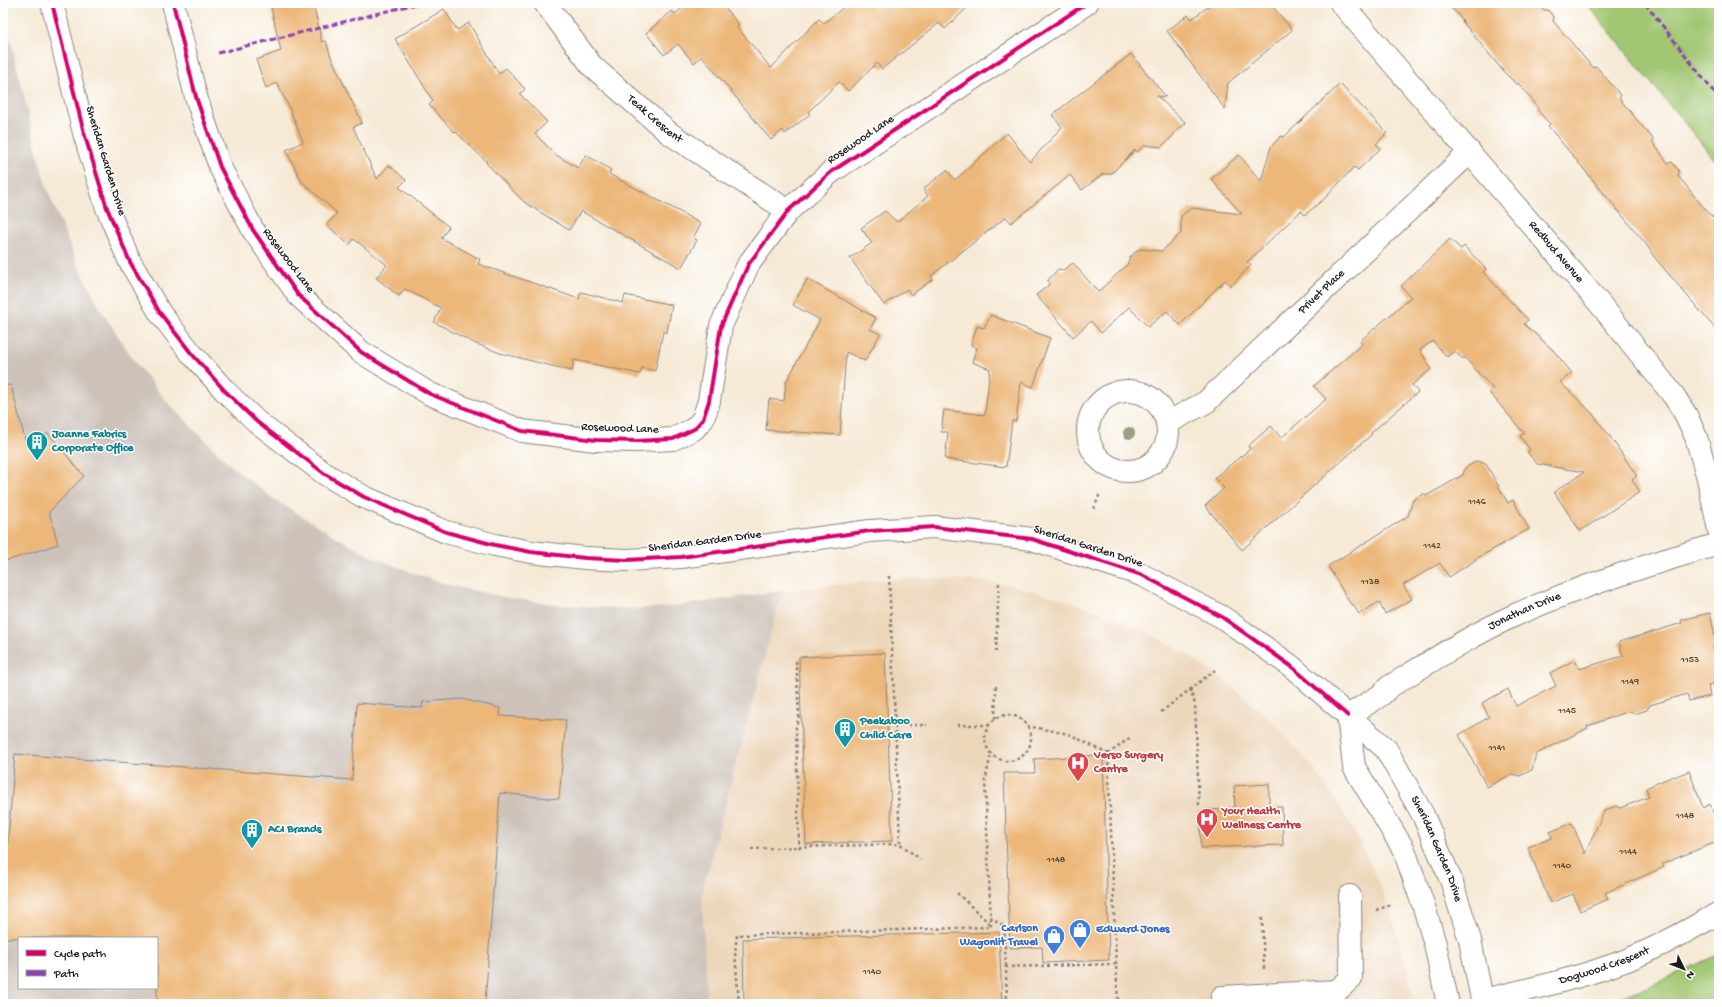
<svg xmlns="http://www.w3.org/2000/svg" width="1722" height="1007" viewBox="0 0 1722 1007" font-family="'Gochi Hand',sans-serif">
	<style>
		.built { fill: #edd7bb }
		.industrial { fill: #ccc2b9; fill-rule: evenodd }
		.green { fill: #a1c772; stroke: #5e7247 }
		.building { fill: #ecb779 }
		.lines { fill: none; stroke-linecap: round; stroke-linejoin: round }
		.minor-casing { stroke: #898379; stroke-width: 24 }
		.path { stroke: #898379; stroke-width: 2.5; stroke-dasharray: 3 3; stroke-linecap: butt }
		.minor { stroke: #fff; stroke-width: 22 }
		.quiet { stroke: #8e44ad; stroke-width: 3; stroke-dasharray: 6 3; stroke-linecap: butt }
		.cycleway-casing { stroke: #fff; stroke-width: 6 }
		.cycleway { stroke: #d6006c; stroke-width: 4 }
		.tree { fill: #9b9e82 }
		.labels { text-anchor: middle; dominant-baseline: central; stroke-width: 3; stroke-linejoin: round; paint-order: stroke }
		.number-label { font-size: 10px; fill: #504333 }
		.street-label { font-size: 12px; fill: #1c1c1c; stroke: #fff }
		.culture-label { font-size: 12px; font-weight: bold; fill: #0d838f; stroke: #fff; text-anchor: start }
		.health-label { font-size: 12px; font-weight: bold; fill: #be3a42; stroke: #fff; text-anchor: start }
		.shop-label { font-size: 12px; font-weight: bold; fill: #366cbe; stroke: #fff; text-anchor: end }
	</style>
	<rect width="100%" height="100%" fill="#fff"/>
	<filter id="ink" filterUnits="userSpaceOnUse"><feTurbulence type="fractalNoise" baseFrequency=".025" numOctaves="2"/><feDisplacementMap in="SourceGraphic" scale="8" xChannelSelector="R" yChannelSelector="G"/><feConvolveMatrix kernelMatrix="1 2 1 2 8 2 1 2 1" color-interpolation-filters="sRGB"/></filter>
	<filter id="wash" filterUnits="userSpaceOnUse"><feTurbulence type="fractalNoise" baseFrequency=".012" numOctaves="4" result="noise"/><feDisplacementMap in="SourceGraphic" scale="16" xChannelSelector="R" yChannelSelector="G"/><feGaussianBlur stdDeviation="0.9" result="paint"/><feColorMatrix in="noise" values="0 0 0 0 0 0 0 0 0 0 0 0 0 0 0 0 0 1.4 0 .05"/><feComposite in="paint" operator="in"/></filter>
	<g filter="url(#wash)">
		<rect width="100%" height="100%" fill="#f6ead6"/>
		<!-- built -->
		<path class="built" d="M 918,578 L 958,579 L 1009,585 L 1046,594 L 1098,611 L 1147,632 L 1189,656 L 1219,677 L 1256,707 L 1279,729 L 1317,773 L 1339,805 L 1357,837 L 1375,874 L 1389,908 L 1407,967 L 1415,1004 L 707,1004 L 702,893 L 782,591 L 880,580 Z"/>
		<!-- industrial -->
		<path class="industrial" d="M 3,10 L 40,163 L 48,191 L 76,261 L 100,308 L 135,362 L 167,402 L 225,460 L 240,473 L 275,500 L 338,538 L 373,557 L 416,574 L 452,586 L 509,598 L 560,605 L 638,609 L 668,607 L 782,591 L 702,893 L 707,1004 L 3,1004 ZM 19,938 L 157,938 L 157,988 L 19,988 Z"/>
		<!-- green -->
		<path class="green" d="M 1586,3 L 1719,3 L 1719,165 Z
			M 1719,954 L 1719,1004 L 1600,1004 L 1648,987 Z"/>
		<g id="blocks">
			<!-- building -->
			<path class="building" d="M 270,3 L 313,3 L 322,42 L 326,41 L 331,57 L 362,123 L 353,127 L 377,179 L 389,165 L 406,180 L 399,187 L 449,227 L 441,238 L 480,259 L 478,264 L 579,299 L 581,292 L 623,303 L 625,295 L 672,305 L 667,332 L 663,332 L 655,371 L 642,368 L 640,374 L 574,360 L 572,371 L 500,353 L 474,343 L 434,322 L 441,308 L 405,289 L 399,296 L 376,278 L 387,265 L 354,239 L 349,245 L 327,225 L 337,213 L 302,182 L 286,150 L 303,142 L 290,109 L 277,83 L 266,88 L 256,60 L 281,51 Z
				M 688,3 L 721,3 L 739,25 L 737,27 L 771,68 L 819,19 L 824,23 L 849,3 L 972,3 L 945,29 L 939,23 L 882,69 L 877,63 L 848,91 L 839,82 L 808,112 L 810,114 L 785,134 L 783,130 L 771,140 L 702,56 L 694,63 L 678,44 L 664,55 L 646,33 L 672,11 L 675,14 Z
				M 1213,3 L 1270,3 L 1292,30 L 1228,83 L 1225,109 L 1167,31 L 1188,15 L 1192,19 Z
				M 1447,3 L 1538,3 L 1544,10 L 1548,10 L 1554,18 L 1553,21 L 1593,68 L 1596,66 L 1621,96 L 1619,98 L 1653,139 L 1653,143 L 1668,163 L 1672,162 L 1679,171 L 1678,176 L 1711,216 L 1719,217 L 1719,333 L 1655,258 L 1646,244 L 1548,126 L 1550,124 L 1538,111 L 1538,107 L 1519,84 L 1516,84 L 1503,71 L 1462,21 L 1463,20 Z
				M 444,9 L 457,30 L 469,23 L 499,74 L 506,68 L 525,89 L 520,94 L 547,122 L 535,134 L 556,155 L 578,168 L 586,155 L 611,170 L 609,174 L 680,212 L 701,224 L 693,238 L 697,240 L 681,268 L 581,211 L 569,230 L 524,202 L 486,163 L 487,162 L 455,131 L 454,132 L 429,105 L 433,101 L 395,39 Z
				M 1131,54 L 1166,97 L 1157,96 L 1186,123 L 1175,132 L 1174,135 L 1161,147 L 1145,145 L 1137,152 L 1135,150 L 1111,174 L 1103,174 L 1082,190 L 1070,175 L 1011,223 L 1006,217 L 931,276 L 933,279 L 911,295 L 907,289 L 884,305 L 850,258 L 872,243 L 861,228 L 885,211 L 897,222 L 928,196 L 923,189 L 947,170 L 955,180 L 1007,133 L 1030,162 L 1062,127 L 1052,115 Z
				M 1340,84 L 1387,133 L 1376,144 L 1381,148 L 1358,170 L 1354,167 L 1325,198 L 1305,215 L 1301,211 L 1247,262 L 1251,265 L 1231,286 L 1225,280 L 1180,325 L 1167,311 L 1148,327 L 1129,307 L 1101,333 L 1091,321 L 1073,337 L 1036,295 L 1049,285 L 1048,280 L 1058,269 L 1063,270 L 1073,263 L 1098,292 L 1127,265 L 1130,257 L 1139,249 L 1162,251 L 1181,233 L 1181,216 L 1191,208 L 1242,214 L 1211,179 L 1239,155 L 1261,181 L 1271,147 L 1281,136 L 1284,137 Z
				M 1450,239 L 1461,249 L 1464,246 L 1486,269 L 1483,272 L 1528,320 L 1524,324 L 1553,350 L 1572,373 L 1560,382 L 1591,412 L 1609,435 L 1637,476 L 1632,479 L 1640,492 L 1580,531 L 1554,492 L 1584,472 L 1537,464 L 1527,452 L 1530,450 L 1520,436 L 1524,433 L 1489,392 L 1493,389 L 1465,358 L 1462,358 L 1454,351 L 1447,357 L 1433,341 L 1420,350 L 1431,369 L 1412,385 L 1418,392 L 1371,433 L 1372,434 L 1242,550 L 1205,506 L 1224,488 L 1214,478 L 1250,449 L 1248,446 L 1271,426 L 1281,438 L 1326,399 L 1314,386 L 1362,344 L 1360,341 L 1411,297 L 1401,286 Z
				M 807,279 L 876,318 L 870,329 L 880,334 L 865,361 L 846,352 L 840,435 L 766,430 L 769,399 L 784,401 L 786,382 L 820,320 L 793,305 Z
				M 991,315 L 1050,338 L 1033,387 L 1021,382 L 1016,421 L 1012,421 L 1006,467 L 945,459 L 948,432 L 941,432 L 944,410 L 985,415 L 990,369 L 972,362 L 977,348 L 971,345 L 977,326 L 984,328 Z
				M 11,385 L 27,447 L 48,433 L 84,476 L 49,512 L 58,544 L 3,562 L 3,386 Z
				M 1477,461 L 1486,464 L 1508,503 L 1513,500 L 1529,529 L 1474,560 L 1474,561 L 1449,577 L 1440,563 L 1403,585 L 1412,599 L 1385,614 L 1379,602 L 1359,614 L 1353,604 L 1351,605 L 1328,566 L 1408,516 L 1413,500 L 1423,494 L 1428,495 L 1463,475 L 1465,468 Z
				M 1710,613 L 1717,645 L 1713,646 L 1719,674 L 1719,682 L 1708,685 L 1710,696 L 1689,701 L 1687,694 L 1650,705 L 1647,710 L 1635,714 L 1630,711 L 1587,726 L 1588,728 L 1536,754 L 1532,770 L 1520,776 L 1512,774 L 1487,787 L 1459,735 L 1489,717 L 1482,703 L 1508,689 L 1516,706 L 1556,686 L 1550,673 L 1575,660 L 1579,669 L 1623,656 L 1619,642 L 1682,623 L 1681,620 Z
				M 885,653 L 892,841 L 806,844 L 799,657 Z
				M 462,699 L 500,708 L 500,716 L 566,720 L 559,799 L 500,793 L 485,1004 L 157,1004 L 157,938 L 3,938 L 3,901 L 15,754 L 352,780 L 357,703 L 422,708 L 423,702 Z
				M 1103,755 L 1109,960 L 1043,963 L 1042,947 L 1010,948 L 1004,773 L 1035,773 L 1034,759 Z
				M 1689,771 L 1703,808 L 1710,804 L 1719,829 L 1719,841 L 1662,864 L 1664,867 L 1605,893 L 1608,899 L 1580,911 L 1573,894 L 1550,903 L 1528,847 L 1552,838 L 1550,832 L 1572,823 L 1585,854 L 1604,811 L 1616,806 L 1620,808 L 1649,797 L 1646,788 L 1673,776 L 1674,777 Z
				M 1269,784 L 1269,807 L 1282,807 L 1283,845 L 1201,848 L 1200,811 L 1235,808 L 1234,786 Z
				M 999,932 L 1002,1004 L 744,1004 L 743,939 Z"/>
		</g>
	</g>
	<g filter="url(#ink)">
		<use href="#blocks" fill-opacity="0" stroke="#898379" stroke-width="1"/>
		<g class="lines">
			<!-- minor casing -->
			<g class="minor-casing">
				<g id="minor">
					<path id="s1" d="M 52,3 L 84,133 L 107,208 L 130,262 L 160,313 L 191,353 L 225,391 L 257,422 L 325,474 L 364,497 L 446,532 L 495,545 L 531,552 L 585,558 L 627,560 L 681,557 L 870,531 L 934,527 L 1032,539 L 1142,575 L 1222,617 L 1291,666 L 1386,749 L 1423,815 L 1451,880 L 1470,940 L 1483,1004"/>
					<path d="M 173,3 L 196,97 L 220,167 L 253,230 L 298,295 L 361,352 L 430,394 L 522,431 L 596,440 L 637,441 L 673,439 L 694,429 L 703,419 L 709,401 L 721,326 L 748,265 L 788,211 L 831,172 L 1087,3"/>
					<path id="s2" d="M 545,3 L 592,66 L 669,133 L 788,211"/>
					<path id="s3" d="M 1341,3 L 1600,304 L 1674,396 L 1686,415 L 1696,437 L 1708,478 L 1719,530"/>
					<circle cx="1128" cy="431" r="40"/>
					<path id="s4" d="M 1167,423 L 1206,402 L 1470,152"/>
					<path id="s5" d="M 1348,716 L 1381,695 L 1389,687 C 1430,662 1470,636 1513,616 C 1580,586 1649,564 1719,544"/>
					<path d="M 1348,716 L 1354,767 L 1404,850 L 1424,907 L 1435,944 L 1448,1004"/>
					<path d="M 1222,997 L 1337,991 L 1351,978 L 1350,896"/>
					<path id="s6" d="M 1483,1000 C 1531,989 1580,978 1627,960 C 1659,947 1689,930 1719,913"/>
				</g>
			</g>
			<!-- path -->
			<path class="path" d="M 1094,509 L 1100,493
				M 889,576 L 900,843
				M 996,652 L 999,581
				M 796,661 L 799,716 L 796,727 L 799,847 L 900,844 L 920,859
				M 1190,689 L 1195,704 L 1199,806
				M 1161,712 L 1215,670
				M985 738a23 23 0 1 1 46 0a23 23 0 1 1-46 0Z
				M 995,719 L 996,684
				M 896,725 L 927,725
				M 957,725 L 989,725
				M 1027,726 L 1069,734 L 1108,754
				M 751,849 L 799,847
				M 957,893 L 990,924
				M 1376,910 L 1391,905
				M 990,917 L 1004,926 L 1006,967
				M 1262,918 L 1264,969
				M 1116,964 L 1108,754 L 1131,737
				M 739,1004 L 735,952 L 737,935 L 991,927 L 985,781 L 991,754
				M 1007,1004 L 1006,967 L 1116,964 L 1118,1004"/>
			<!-- minor -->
			<use href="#minor" class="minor"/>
			<!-- quiet -->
			<path class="quiet" d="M 1645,3 L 1719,99
				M 218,53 L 420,3"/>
			<!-- cycleway casing -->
			<g class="cycleway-casing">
				<path id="cycleway" d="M 52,3 L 84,133 L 107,208 L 130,262 L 160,313 L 191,353 L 225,391 L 257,422 L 325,474 L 364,497 L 446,532 L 495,545 L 531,552 L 585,558 L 627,560 L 681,557 L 870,531 L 934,527 L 1032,539 L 1142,575 L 1222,617 L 1291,666 L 1348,716
					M 173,3 L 196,97 L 220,167 L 253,230 L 298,295 L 361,352 L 430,394 L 522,431 L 596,440 L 637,441 L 673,439 L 694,429 L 703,419 L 709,401 L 721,326 L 748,265 L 788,211 L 831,172 L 1087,3"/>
			</g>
			<!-- cycleway -->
			<use href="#cycleway" class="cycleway"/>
		</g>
		<!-- trees -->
		<circle class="tree" cx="1129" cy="433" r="6"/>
	</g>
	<!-- icons -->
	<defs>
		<g id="building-pin" transform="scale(1.15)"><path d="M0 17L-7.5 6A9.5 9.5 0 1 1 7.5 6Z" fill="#0f9aa8" stroke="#fff"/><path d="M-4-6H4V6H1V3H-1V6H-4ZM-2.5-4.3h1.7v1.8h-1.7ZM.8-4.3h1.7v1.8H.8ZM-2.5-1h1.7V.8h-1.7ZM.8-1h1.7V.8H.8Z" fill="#fff"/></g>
		<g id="hospital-pin" transform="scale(1.15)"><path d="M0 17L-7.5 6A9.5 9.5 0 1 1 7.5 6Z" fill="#e0444e" stroke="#fff"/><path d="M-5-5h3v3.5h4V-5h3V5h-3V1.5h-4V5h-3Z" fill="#fff"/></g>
		<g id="shop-pin" transform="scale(1.15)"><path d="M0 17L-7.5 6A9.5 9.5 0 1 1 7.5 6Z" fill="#3f7fe0" stroke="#fff"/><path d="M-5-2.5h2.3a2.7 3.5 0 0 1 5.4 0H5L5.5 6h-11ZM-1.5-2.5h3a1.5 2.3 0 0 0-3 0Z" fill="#fff"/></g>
	</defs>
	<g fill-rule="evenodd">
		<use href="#building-pin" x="37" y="442"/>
		<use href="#building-pin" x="845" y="729"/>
		<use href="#hospital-pin" x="1078" y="763"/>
		<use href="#hospital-pin" x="1207" y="819"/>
		<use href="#building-pin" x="252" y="830"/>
		<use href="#shop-pin" x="1080" y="930"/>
		<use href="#shop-pin" x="1054" y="936"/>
	</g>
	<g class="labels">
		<!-- number labels -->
		<g class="number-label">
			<text x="1477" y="502">1146</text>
			<text x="1432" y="546">1142</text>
			<text x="1370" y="582">1138</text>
			<text x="1690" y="660">1153</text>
			<text x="1630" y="682">1149</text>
			<text x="1567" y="711">1145</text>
			<text x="1497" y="748">1141</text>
			<text x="1685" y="816">1148</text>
			<text x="1628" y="852">1144</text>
			<text x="1056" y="860">1148</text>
			<text x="1562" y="866">1140</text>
			<text x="872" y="972">1140</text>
		</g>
		<!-- street labels -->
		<g class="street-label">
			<text stroke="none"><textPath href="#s2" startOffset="161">Teak Crescent</textPath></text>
			<text transform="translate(861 140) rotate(-34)">Rosewood Lane</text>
			<text transform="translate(105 161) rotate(73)">Sheridan Garden Drive</text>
			<text stroke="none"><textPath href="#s3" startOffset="329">Redbud Avenue</textPath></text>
			<text transform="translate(288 261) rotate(53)">Rosewood Lane</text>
			<text stroke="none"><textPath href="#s4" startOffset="204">Privet Place</textPath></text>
			<text transform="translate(620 429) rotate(2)">Rosewood Lane</text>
			<text transform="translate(705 542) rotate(-7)">Sheridan Garden Drive</text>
			<text transform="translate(1088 547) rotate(18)">Sheridan Garden Drive</text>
			<text stroke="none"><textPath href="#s5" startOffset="206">Jonathan Drive</textPath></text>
			<text stroke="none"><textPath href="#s1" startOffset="1817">Sheridan Garden Drive</textPath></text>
			<text stroke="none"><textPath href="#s6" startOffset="126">Dogwood Crescent</textPath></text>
		</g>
		<!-- culture labels -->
		<g class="culture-label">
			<text x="52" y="435">Joanne Fabrics<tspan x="52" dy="14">Corporate Office</tspan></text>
			<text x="860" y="722">Peekaboo<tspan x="860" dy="14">Child Care</tspan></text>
			<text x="268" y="830">ACI Brands</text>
		</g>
		<!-- health labels -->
		<g class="health-label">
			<text x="1094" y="756">Verso Surgery<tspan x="1094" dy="14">Centre</tspan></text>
			<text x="1222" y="812">Your Health<tspan x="1222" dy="14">Wellness Centre</tspan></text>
		</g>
		<!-- shop labels -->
		<g class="shop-label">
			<text x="1038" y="929">Carlson<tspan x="1038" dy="14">Wagonlit Travel</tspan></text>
			<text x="1096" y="930" text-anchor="start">Edward Jones</text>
		</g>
	</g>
	<!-- margin -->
	<rect width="1722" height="1007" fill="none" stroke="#fff" stroke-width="16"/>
	<!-- legend -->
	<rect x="18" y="937" width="140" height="52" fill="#ffffff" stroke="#a4a4a4"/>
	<rect x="26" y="950" width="20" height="6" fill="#d6006c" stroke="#a4a4a4"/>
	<text x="54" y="957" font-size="12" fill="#1c1c1c">Cycle path</text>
	<rect x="26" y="970" width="20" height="6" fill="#8e44ad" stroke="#a4a4a4"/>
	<text x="54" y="977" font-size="12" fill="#1c1c1c">Path</text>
	<!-- north arrow -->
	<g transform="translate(1684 969) rotate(133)" stroke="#ffffff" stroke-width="3" paint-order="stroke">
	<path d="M0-3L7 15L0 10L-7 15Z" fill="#1c1c1c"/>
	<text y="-6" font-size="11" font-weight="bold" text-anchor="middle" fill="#1c1c1c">N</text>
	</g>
</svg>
